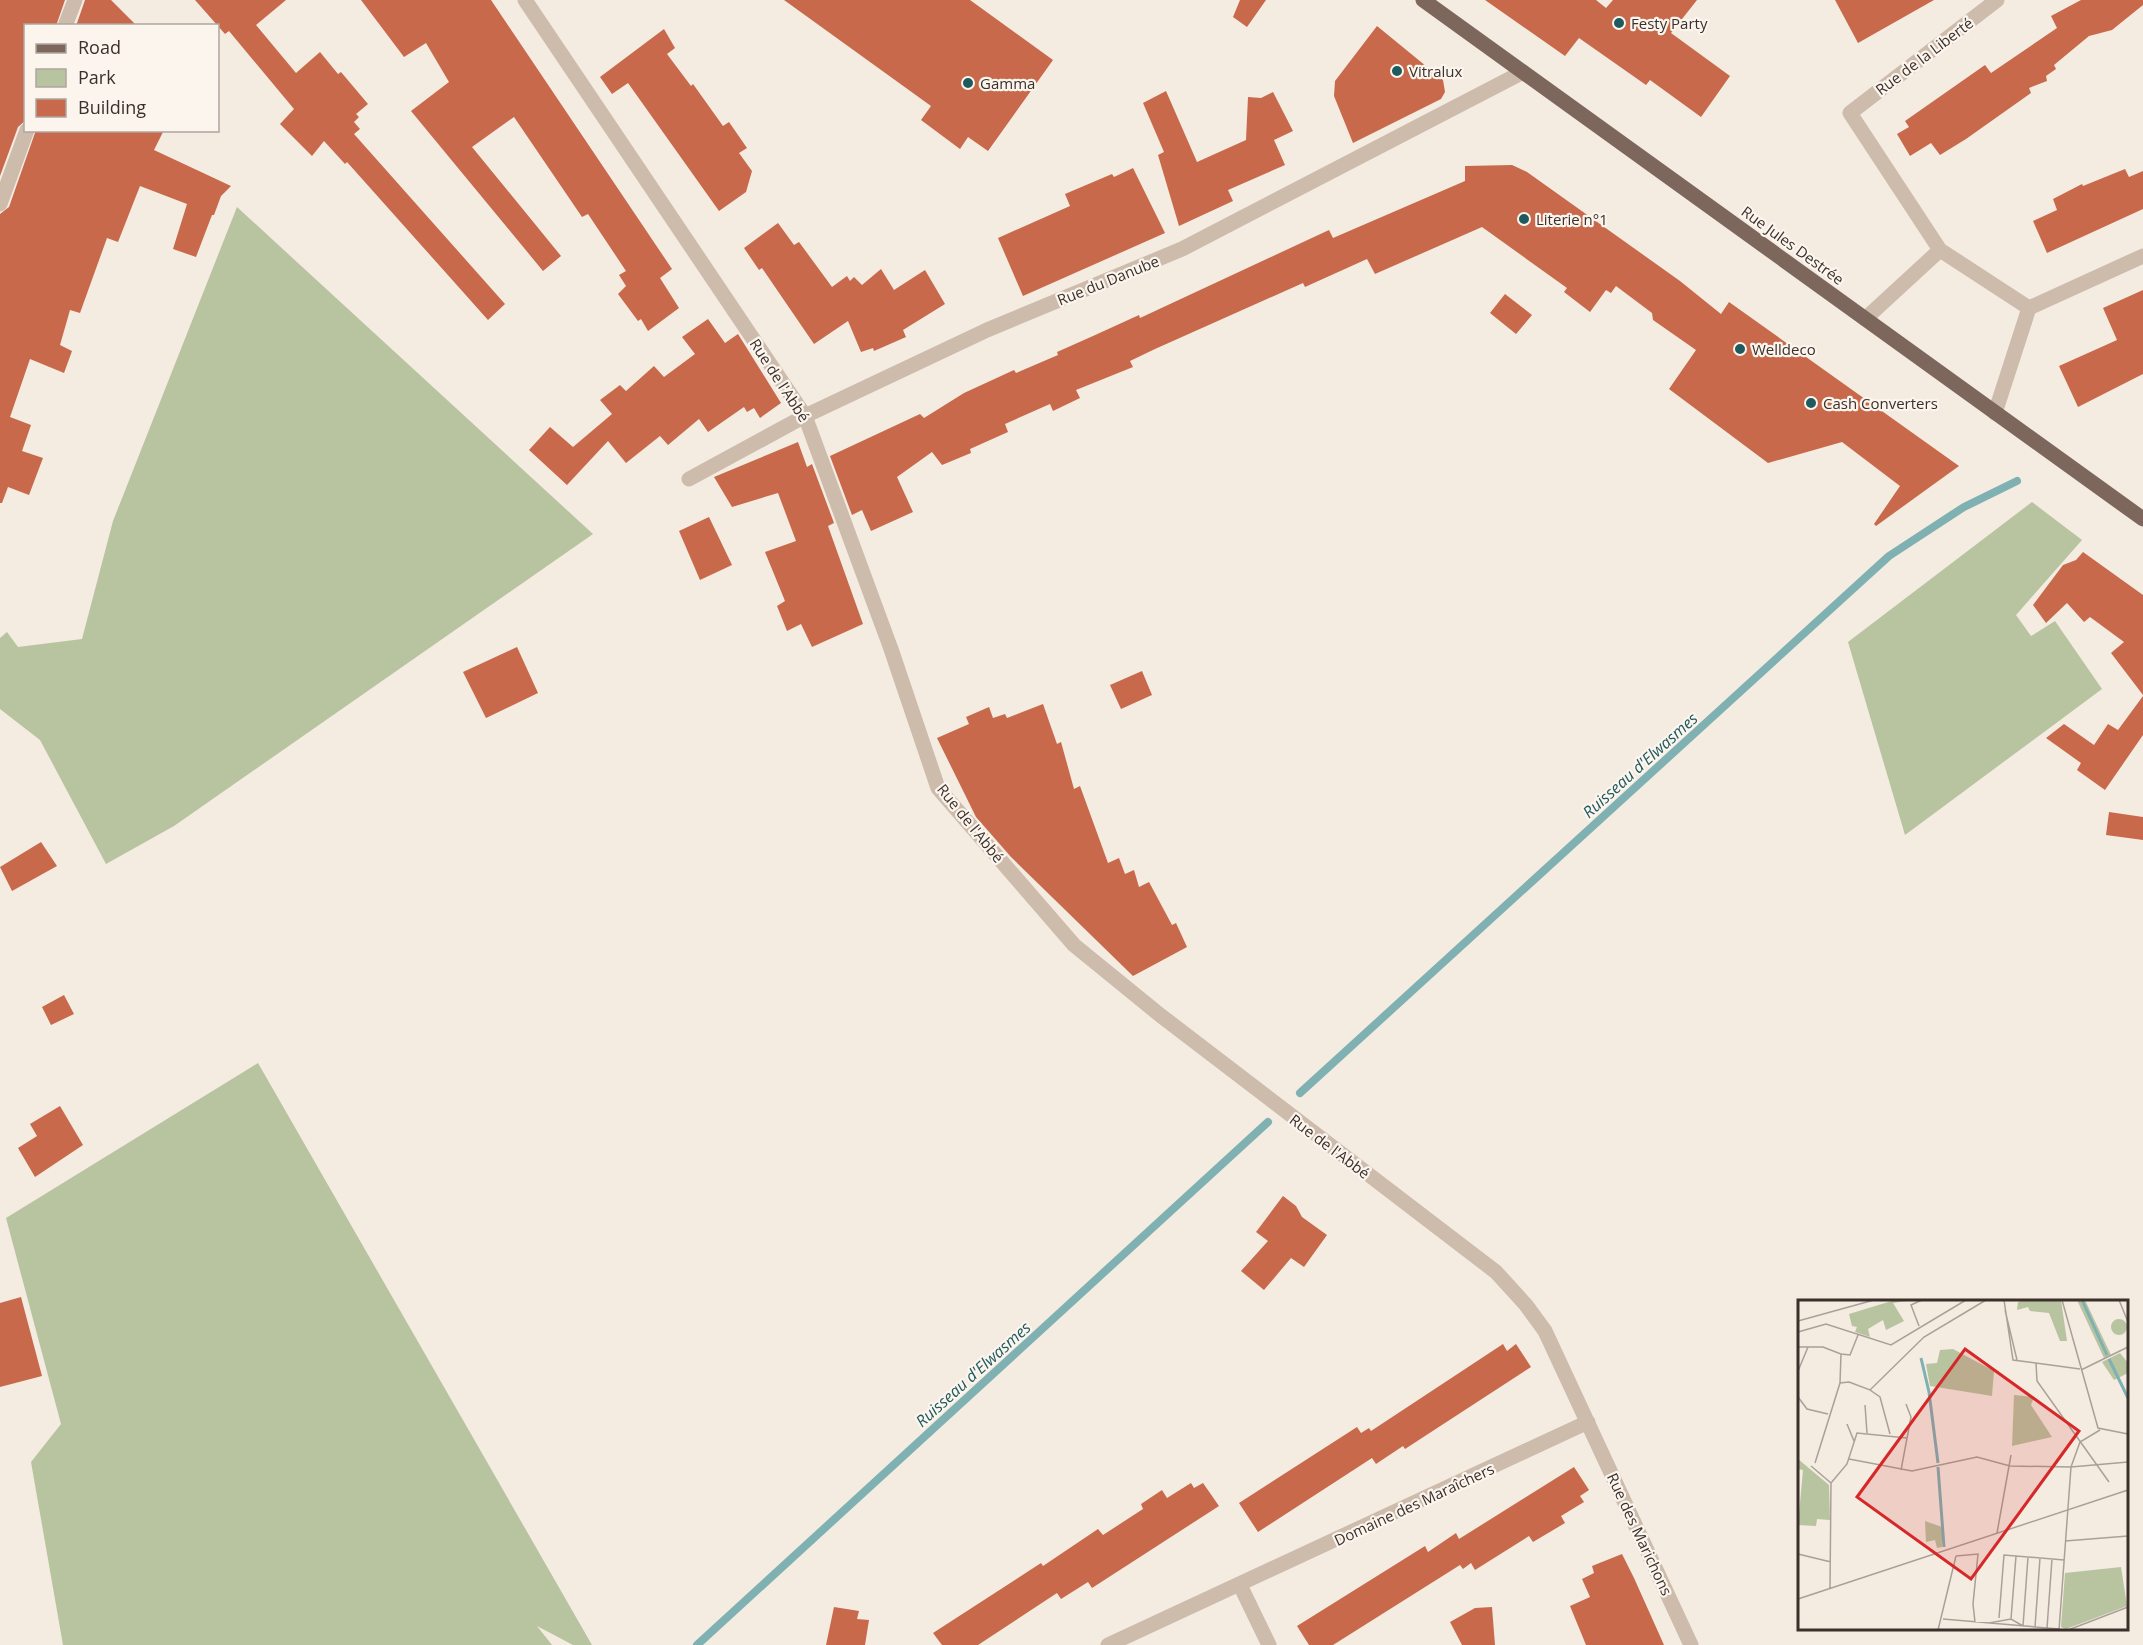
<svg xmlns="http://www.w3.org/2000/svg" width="2143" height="1645" viewBox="0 0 2143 1645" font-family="'Open Sans',sans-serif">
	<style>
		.green { fill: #b8c4a0 }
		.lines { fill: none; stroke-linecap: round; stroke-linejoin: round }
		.stream { stroke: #7fb0b2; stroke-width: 8 }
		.building { fill: #c8694b }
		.street { stroke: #cdbbac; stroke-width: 15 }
		.primary { stroke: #7d675c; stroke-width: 15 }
		.poi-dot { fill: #1f5a5e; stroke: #fbf5ee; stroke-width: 2 }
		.labels { text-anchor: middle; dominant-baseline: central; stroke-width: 4.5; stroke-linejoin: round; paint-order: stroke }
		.poi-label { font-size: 15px; fill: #3b302b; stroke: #fbf5ee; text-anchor: start }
		.street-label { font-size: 15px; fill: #3b302b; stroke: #fbf5ee }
		.water-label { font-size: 16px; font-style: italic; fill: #1f5a5e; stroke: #fbf5ee }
		.inset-river { fill: none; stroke: #7fb0b2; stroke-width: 3 }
		.inset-road { fill: none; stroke: #aaa098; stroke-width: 1.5 }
		.view { fill: #d62828; fill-opacity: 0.15; stroke: #d62828; stroke-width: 3 }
		.inset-edge { fill: none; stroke: #3b302b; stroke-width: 3 }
	</style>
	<rect width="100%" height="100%" fill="#f4ebe1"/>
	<!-- green -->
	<path class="green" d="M 237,207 L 593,534 L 174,826 L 106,864 L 40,740 L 0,709 L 0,638 L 7,632 L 18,647 L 82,639 L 113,521 Z
		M 2032,502 L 2082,540 L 2016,615 L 2031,636 L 2055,621 L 2102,689 L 1905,835 L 1848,642 Z
		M 258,1063 L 592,1645 L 573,1645 L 537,1626 L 552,1645 L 63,1645 L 31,1462 L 61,1424 L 6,1218 Z"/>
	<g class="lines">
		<!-- stream -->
		<path class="stream" d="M 1300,1093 L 1889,556 L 1964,507 L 2017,481
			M 697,1645 L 1268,1122"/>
	</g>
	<!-- building -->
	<path class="building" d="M 0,0 L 65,0 L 56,26 L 26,26 L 26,120 L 18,127 L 0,176 Z
		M 85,0 L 111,0 L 137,26 L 76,26 Z
		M 195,0 L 286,0 L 256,25 L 296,73 L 320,52 L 338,74 L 341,72 L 368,104 L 356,114 L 359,117 L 354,122 L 360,129 L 354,134 L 505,304 L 488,320 L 347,162 L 345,164 L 324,141 L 312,156 L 280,124 L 294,109 L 229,31 L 225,34 Z
		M 361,0 L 491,0 L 672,269 L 660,278 L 679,308 L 648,331 L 641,319 L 638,321 L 618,294 L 626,286 L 619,275 L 626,271 L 588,214 L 582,217 L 514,117 L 472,147 L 561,256 L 543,271 L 411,111 L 449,82 L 426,43 L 404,57 Z
		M 784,0 L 970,0 L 1053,60 L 988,151 L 968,137 L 960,149 L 921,120 L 931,106 Z
		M 1240,0 L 1266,0 L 1247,27 L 1233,17 Z
		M 1485,0 L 1596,0 L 1606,8 L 1613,0 L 1697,0 L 1671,33 L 1730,76 L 1701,117 L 1650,80 L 1646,85 L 1579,38 L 1565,56 Z
		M 1835,0 L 1934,0 L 1858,43 Z
		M 2081,0 L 2143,0 L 2143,5 L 2112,30 L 2089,36 L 2054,65 L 2056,69 L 2046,76 L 2047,81 L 2029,88 L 2031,93 L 1966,139 L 1940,155 L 1931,143 L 1910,156 L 1897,134 L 1909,127 L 1905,121 L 1985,65 L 1991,73 L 2057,28 L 2051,16 Z
		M 1377,26 L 1443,80 L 1445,92 L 1441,99 L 1353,143 L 1334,96 L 1335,81 Z
		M 664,29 L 675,48 L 667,54 L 691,86 L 693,84 L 723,126 L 729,122 L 747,148 L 739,153 L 752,171 L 746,192 L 719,211 L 628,83 L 612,94 L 600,77 Z
		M 1166,91 L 1197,162 L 1246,140 L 1248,97 L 1261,98 L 1273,92 L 1293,131 L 1274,140 L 1285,165 L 1228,190 L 1233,201 L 1179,226 L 1158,155 L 1164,152 L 1143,103 Z
		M 36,130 L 164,130 L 154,150 L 231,186 L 221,196 L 214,215 L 212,215 L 196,257 L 173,249 L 187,204 L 140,186 L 118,242 L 107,238 L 80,313 L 70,310 L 60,345 L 72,351 L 64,373 L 30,359 L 10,417 L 31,425 L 22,451 L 43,458 L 29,495 L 8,487 L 2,503 L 0,503 L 0,214 L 9,207 Z
		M 1512,165 L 1527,172 L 1680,281 L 1721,314 L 1729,302 L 1959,466 L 1876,526 L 1874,524 L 1900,486 L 1842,442 L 1768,463 L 1669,389 L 1696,350 L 1653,320 L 1652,313 L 1616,286 L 1611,293 L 1606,290 L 1590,312 L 1564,292 L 1567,288 L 1482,227 L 1375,274 L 1367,259 L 1305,287 L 1303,283 L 1155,349 L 1130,361 L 1133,367 L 1076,390 L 1080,398 L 1053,411 L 1050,404 L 1005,424 L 1008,432 L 970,449 L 971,453 L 942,465 L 932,452 L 897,477 L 913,512 L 871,531 L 862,510 L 852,515 L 830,456 L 920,414 L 924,418 L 964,393 L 1014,370 L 1016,373 L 1058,355 L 1057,352 L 1093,336 L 1139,315 L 1140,318 L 1329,230 L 1333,238 L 1465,181 L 1465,166 Z
		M 1133,168 L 1165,233 L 1023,296 L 998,238 L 1070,206 L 1065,194 L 1112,174 L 1114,177 Z
		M 2125,169 L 2129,177 L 2143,171 L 2143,209 L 2047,253 L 2033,221 L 2057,210 L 2053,199 L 2082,184 L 2083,186 Z
		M 778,223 L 794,245 L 799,242 L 832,287 L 847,276 L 850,281 L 854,277 L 862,285 L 881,269 L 894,290 L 925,270 L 945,304 L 903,330 L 906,337 L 874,351 L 873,348 L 861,352 L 848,321 L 814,344 L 762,268 L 759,270 L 744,248 Z
		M 2143,290 L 2143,374 L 2078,407 L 2059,366 L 2117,340 L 2103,308 Z
		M 1505,294 L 1532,315 L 1516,334 L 1490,313 Z
		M 708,319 L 725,343 L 738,334 L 781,403 L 760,418 L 754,408 L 747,412 L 744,407 L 708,432 L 699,419 L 668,445 L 660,436 L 626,463 L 608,441 L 567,485 L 529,450 L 550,427 L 573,447 L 612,414 L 600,400 L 620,385 L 626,391 L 654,366 L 664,377 L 695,354 L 682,337 Z
		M 798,442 L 807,467 L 812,464 L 834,523 L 828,526 L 863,624 L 812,647 L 801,624 L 787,631 L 777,606 L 785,601 L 765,552 L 796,541 L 778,493 L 732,507 L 714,477 Z
		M 709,517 L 732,565 L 700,580 L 679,531 Z
		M 2083,552 L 2143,595 L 2143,695 L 2111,653 L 2124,642 L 2090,617 L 2084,622 L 2067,603 L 2046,623 L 2033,605 L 2063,565 L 2076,560 Z
		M 517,647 L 538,693 L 486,718 L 463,672 Z
		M 1142,671 L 1152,695 L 1121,709 L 1110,685 Z
		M 2143,696 L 2143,735 L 2105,790 L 2077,770 L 2081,763 L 2046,738 L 2064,724 L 2094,745 L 2108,724 L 2118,730 Z
		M 1043,704 L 1057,744 L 1061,742 L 1074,789 L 1080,786 L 1108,863 L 1119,858 L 1125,874 L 1134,870 L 1139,887 L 1149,882 L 1172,925 L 1176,923 L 1187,947 L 1133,976 L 1011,857 L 976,817 L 937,738 L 969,724 L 966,717 L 989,707 L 993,718 L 1005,714 L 1007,718 Z
		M 2109,812 L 2143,817 L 2143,840 L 2106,835 Z
		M 41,842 L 57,866 L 12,891 L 0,867 Z
		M 64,995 L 74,1014 L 51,1025 L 42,1007 Z
		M 60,1106 L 83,1145 L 35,1177 L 18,1148 L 37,1136 L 30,1124 Z
		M 1283,1196 L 1296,1206 L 1302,1217 L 1327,1235 L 1304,1267 L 1291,1258 L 1264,1290 L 1241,1271 L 1268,1241 L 1256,1232 Z
		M 21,1297 L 42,1376 L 0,1387 L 0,1303 Z
		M 1503,1344 L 1507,1351 L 1516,1344 L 1531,1367 L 1405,1449 L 1403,1446 L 1376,1464 L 1372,1458 L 1258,1532 L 1239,1503 L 1357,1427 L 1361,1433 L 1369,1428 L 1371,1431 Z
		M 1574,1467 L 1589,1490 L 1580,1496 L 1584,1502 L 1561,1516 L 1565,1523 L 1533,1542 L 1529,1536 L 1475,1570 L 1471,1563 L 1463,1569 L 1460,1565 L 1333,1645 L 1309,1645 L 1297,1626 L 1425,1546 L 1428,1552 L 1456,1533 L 1459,1539 Z
		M 1191,1483 L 1194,1488 L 1203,1483 L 1219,1506 L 1092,1588 L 1088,1582 L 1061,1599 L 1057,1593 L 978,1645 L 942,1645 L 933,1633 L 1041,1563 L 1043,1566 L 1098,1529 L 1103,1535 L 1143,1509 L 1141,1504 L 1162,1490 L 1167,1498 Z
		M 1622,1554 L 1634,1578 L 1664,1645 L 1586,1645 L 1570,1606 L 1590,1597 L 1582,1579 L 1594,1573 L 1592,1566 Z
		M 834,1607 L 859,1611 L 857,1619 L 869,1620 L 865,1645 L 826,1645 Z
		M 1492,1607 L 1495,1645 L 1462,1645 L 1450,1622 L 1475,1608 Z"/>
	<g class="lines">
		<!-- street -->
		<path class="street" d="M 525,0 L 805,416 L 891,649 L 938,788 L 1074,945 L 1160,1015 L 1496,1272 L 1526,1305 L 1545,1331 L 1691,1645
			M 1997,0 L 1850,113 L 1940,250 L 2029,308
			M 65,26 L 75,0
			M 0,204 L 27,130
			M 2029,308 L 2143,256
			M 1865,319 L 1940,250
			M 1995,413 L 2029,308
			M 689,479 L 805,416 L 987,330 L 1182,249 L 1523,72
			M 1240,1585 L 1269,1645
			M 1108,1645 L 1588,1422"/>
		<!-- primary -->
		<path class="primary" d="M 1423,0 L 2143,519"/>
	</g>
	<!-- markers -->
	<g class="poi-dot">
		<circle cx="1619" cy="23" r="6"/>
		<circle cx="1397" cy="71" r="6"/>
		<circle cx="968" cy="83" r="6"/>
		<circle cx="1524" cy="219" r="6"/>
		<circle cx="1740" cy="349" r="6"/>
		<circle cx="1811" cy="403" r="6"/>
	</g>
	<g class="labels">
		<!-- poi labels -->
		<g class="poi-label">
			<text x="1631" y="23">Festy Party</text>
			<text x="1409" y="71">Vitralux</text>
			<text x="980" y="83">Gamma</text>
			<text x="1536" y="219">Literie n°1</text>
			<text x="1752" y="349">Welldeco</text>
			<text x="1823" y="403">Cash Converters</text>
		</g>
		<!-- street labels -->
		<g class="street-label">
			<text transform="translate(1924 56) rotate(-37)">Rue de la Liberté</text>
			<text transform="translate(1793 245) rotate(36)">Rue Jules Destrée</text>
			<text transform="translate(1108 280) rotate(-22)">Rue du Danube</text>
			<text transform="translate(780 380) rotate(57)">Rue de l'Abbé</text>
			<text transform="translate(971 823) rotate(51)">Rue de l'Abbé</text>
			<text transform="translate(1330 1146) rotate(37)">Rue de l'Abbé</text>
			<text transform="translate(1414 1504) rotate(-25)">Domaine des Maraîchers</text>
			<text transform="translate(1640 1534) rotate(65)">Rue des Marichons</text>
		</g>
		<!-- water labels -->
		<g class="water-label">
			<text transform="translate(1640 765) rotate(-42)">Ruisseau d'Elwasmes</text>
			<text transform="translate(973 1374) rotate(-42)">Ruisseau d'Elwasmes</text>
		</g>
	</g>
	<!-- overview -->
	<g transform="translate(1798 1300)">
		<rect width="330" height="330" fill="#f4ebe1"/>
		<path d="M 97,0 L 113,0 L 95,3 L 106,21 L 88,30 L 85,20 L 70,29 L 72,37 L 57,32 L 59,27 L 54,26 L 51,14 ZM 227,0 L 263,0 L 269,41 L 262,41 L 251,13 L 232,11 L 230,7 L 219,10 L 220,2 ZM 279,0 L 287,0 L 313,55 L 306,58 ZM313 27a8 8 0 1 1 16 0a8 8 0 1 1-16 0ZM 155,49 L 196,71 L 194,96 L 132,86 L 128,64 L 139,63 L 142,50 ZM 322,53 L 330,63 L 330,73 L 316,80 L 304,62 ZM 216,95 L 236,97 L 233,105 L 254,137 L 214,146 ZM 0,159 L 31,185 L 32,220 L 19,219 L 18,226 L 0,225 L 5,170 L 0,169 ZM 127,221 L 144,227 L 144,247 L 139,248 L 137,240 L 128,242 ZM 323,267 L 329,306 L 268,329 L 263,327 L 267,273 Z" fill="#b8c4a0"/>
		<path class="inset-river" d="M 284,0 L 309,55M 123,58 L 131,92 L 140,163M 311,59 L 330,98M 140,167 L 146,247"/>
		<path class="inset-road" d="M 206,0 L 215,60 L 282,69M 264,0 L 300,128 L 330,134M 321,0 L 330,22M 207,10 L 219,60M 0,21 L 76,0M 121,26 L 113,5 L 124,0M 0,32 L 28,24 L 93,45 L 168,0M 0,47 L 25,47 L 43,54 L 42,83M 43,54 L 52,55 L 60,35M 238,63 L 239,81 L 311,182M 283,70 L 330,47M 0,71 L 10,47M 72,90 L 82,97 L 92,134M 0,97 L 9,109 L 30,114M 67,105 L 69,133M 49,124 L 56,141M 51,159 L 114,171 L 179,157 L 212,166 L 273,167 L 330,162M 17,163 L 42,83 L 51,82 L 72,90 L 126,37 L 188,0M 13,166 L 33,183 L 32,288M 103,170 L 113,117 L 108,104M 33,183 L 49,164 L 59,133 L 109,138M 199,233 L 213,155M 267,241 L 330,236M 0,254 L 33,262M 158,256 L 180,254 L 175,304 L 177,322M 0,299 L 330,190M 201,318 L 206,255 L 266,260M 145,319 L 261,329M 213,319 L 218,256M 191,323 L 213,319 L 225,326 L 230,257M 237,327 L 242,258M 249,328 L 254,259M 140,330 L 158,256M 261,330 L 273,167 L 282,142 L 302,130M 270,330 L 330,307"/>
		<path class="view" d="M 167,49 L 281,131 L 173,279 L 59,197 Z"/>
		<rect width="330" height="330" class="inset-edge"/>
	</g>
	<!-- legend -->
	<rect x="24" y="24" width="195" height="108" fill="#fbf5ee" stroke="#aea6a0" stroke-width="1.5"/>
	<rect x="36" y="44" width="30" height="9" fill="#7d675c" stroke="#aea6a0" stroke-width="1.5"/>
	<text x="78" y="54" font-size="18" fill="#3b302b">Road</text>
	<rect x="36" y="69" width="30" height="18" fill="#b8c4a0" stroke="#aea6a0" stroke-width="1.5"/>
	<text x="78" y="84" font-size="18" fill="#3b302b">Park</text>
	<rect x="36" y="99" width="30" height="18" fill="#c8694b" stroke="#aea6a0" stroke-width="1.5"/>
	<text x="78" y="114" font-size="18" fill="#3b302b">Building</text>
</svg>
